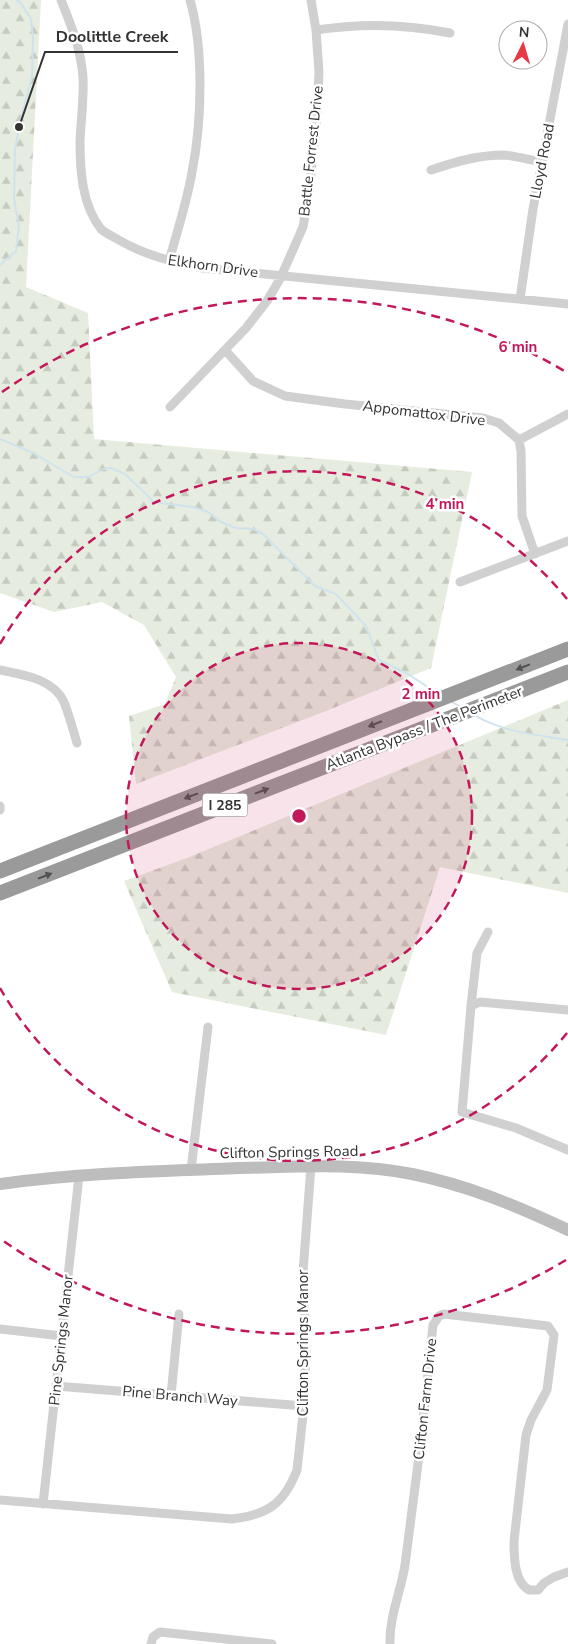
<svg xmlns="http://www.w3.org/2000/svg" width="568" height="1644" viewBox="0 0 568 1644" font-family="'Nunito Sans',sans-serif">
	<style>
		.forest { fill: url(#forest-firs) }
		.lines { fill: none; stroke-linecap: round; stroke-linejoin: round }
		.stream { stroke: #cfe2ee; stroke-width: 2 }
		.street { stroke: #d0d0d0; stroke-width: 9 }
		.secondary { stroke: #bdbdbd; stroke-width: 12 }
		.highway { stroke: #9a9a9a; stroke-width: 15 }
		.oneway { fill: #525252 }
		.ring { fill: none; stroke: #c2185b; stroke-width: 2.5; stroke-dasharray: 9 6 }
		.labels { text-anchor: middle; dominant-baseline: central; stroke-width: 5; stroke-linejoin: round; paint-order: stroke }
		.shield { fill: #fff; stroke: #707070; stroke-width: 1 }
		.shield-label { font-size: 14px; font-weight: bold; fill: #333 }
		.street-label { font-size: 15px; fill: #333; stroke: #fff }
		.centre { fill: #c2185b; stroke: #fff; stroke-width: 2.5 }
		.ring-label { font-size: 15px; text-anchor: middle; font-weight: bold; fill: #c2185b; stroke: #fff; stroke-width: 5; stroke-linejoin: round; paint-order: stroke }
		.leader { fill: none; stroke: #333; stroke-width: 2 }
		.callout-dot { fill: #333; stroke: #fff; stroke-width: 2 }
		.callout-label { font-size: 16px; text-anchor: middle; font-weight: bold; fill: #333; stroke: #fff; stroke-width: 5; stroke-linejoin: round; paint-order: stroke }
	</style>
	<defs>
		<pattern id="forest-firs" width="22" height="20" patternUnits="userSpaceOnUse" patternTransform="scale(1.25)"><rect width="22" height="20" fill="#e6ecdf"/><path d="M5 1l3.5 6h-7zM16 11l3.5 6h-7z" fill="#c6cbc0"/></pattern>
	</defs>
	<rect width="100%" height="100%" fill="#fff"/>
	<!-- forest -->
	<path class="forest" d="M 0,0 L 41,0 L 26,287 L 88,313 L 94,439 L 472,472 L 431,668 L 326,711 L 136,784 L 129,716 L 165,704 L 176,677 L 144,625 L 102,602 L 54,612 L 0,593 Z
		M 568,700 L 568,893 L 440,867 L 386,1035 L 172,992 L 124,881 L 187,858 Z"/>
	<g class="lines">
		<!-- stream -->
		<path class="stream" d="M 0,265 L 16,251 L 19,226 L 14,199 L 15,150 L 19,127 L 32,76 L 33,39 L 31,19 L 20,2 L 16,0
			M 0,439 L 33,453 L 74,477 L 89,477 L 103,469 L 111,468 L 125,474 L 154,502 L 193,507 L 208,512 L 221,522 L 236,528 L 253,529 L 263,534 L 315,586 L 336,594 L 366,626 L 379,660 L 408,674 L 437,693
			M 452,702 L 461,707
			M 476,716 C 503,732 538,735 568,740"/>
		<!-- street -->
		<path class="street" d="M 61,0 C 71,25 81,49 83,77 C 84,98 81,120 80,141 C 80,171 82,205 101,229 C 105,233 112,236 117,239 C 144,255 173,262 203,268 L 568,304
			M 316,30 C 361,23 406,24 450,33
			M 431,170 C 455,162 478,155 504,155 C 516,156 530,160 542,162
			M 169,261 C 177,232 187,202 192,172 C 202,122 204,49 190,0
			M 520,299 L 533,209 L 568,24
			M 225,350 L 253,381 L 285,396 L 345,404 L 483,418 L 499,423 L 519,440 L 521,451 L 522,516 L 535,554
			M 170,407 L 246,328 L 267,301 L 280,279 L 303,227 L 309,192 L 317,116 L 319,72 L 316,30 L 311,0
			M 519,440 L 568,414
			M 460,582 L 568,541
			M 0,670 C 22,675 53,678 64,702 C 69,715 73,729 77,743
			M 0,806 L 0,810
			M 471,1006 L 477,953 L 488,932
			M 568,1010 L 480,1002 L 471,1006 L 462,1112 L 516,1128 L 568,1150
			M 191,1170 L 208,1027
			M 0,1329 L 62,1336
			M 56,1386 L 304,1406
			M 171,1395 L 179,1314
			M 0,1500 L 232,1519 C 267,1515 284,1504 297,1470 L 304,1406 L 306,1352 L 303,1272 L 311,1166
			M 43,1504 L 79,1176
			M 151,1644 L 153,1637 L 160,1632 L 272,1644
			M 390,1644 C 389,1617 401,1591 405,1565 L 421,1440 L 433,1325 L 439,1316 L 444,1314 L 548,1326 L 554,1335 L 547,1390 L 531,1420 L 526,1435 L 514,1541 C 514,1556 514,1582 529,1590 L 538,1590 L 544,1583 L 554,1577 L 568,1572"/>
		<!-- secondary -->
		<path class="secondary" d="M 0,1184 C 79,1173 159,1171 238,1168 C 296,1167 354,1162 412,1174 C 467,1185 517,1206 568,1230"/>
		<!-- highway -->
		<path class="highway" d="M 0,871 L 568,649
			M 0,893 L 568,672"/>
	</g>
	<!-- one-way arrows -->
	<defs><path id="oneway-solid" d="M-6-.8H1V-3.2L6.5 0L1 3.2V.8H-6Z" transform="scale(1.25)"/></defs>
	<g class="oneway">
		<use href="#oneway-solid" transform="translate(523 667) rotate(159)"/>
		<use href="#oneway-solid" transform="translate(375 724) rotate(158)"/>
		<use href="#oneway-solid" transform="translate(262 791) rotate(-21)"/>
		<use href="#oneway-solid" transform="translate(191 796) rotate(159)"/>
		<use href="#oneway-solid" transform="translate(45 876) rotate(-21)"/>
	</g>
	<!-- distance rings -->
	<circle cx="299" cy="816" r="173" fill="#c2185b" fill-opacity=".12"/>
	<g class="ring">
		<circle cx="299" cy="816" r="173"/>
		<path d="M567 1033A345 345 0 0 1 0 988M0 644A345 345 0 0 1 567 599"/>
		<path d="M566 1260A518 518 0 0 1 2 1240M2 392A518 518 0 0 1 566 372"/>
	</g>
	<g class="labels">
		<!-- shield labels -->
		<rect class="shield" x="202.5" y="793.5" width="45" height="23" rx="4"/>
		<g class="shield-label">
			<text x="225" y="805">I 285</text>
		</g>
		<!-- street labels -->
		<g class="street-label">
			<text transform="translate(311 151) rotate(-84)">Battle Forrest Drive</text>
			<text transform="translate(542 161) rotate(-79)">Lloyd Road</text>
			<text transform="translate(213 266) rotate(8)">Elkhorn Drive</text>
			<text transform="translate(424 413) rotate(7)">Appomattox Drive</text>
			<text transform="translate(424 728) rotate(-21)">Atlanta Bypass / The Perimeter</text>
			<text transform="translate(289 1152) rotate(-1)">Clifton Springs Road</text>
			<text transform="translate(61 1340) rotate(-84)">Pine Springs Manor</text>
			<text transform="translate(303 1343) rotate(-90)">Clifton Springs Manor</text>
			<text transform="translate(180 1396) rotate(5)">Pine Branch Way</text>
			<text transform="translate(425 1399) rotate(-84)">Clifton Farm Drive</text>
		</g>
	</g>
	<circle cx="299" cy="816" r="8" class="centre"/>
	<g class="ring-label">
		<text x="518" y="352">6 min</text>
		<text x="445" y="509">4 min</text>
		<text x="421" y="699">2 min</text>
	</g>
	<!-- callouts -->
	<path class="leader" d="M19 127L45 52H178"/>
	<circle class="callout-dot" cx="19" cy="127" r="5"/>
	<g class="callout-label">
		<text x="112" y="42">Doolittle Creek</text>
	</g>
	<!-- north arrow -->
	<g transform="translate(523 45) rotate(5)"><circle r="24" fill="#ffffff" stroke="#adadad"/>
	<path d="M0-4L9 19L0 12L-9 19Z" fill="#e63946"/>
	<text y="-8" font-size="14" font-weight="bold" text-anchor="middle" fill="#333333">N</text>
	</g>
</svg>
